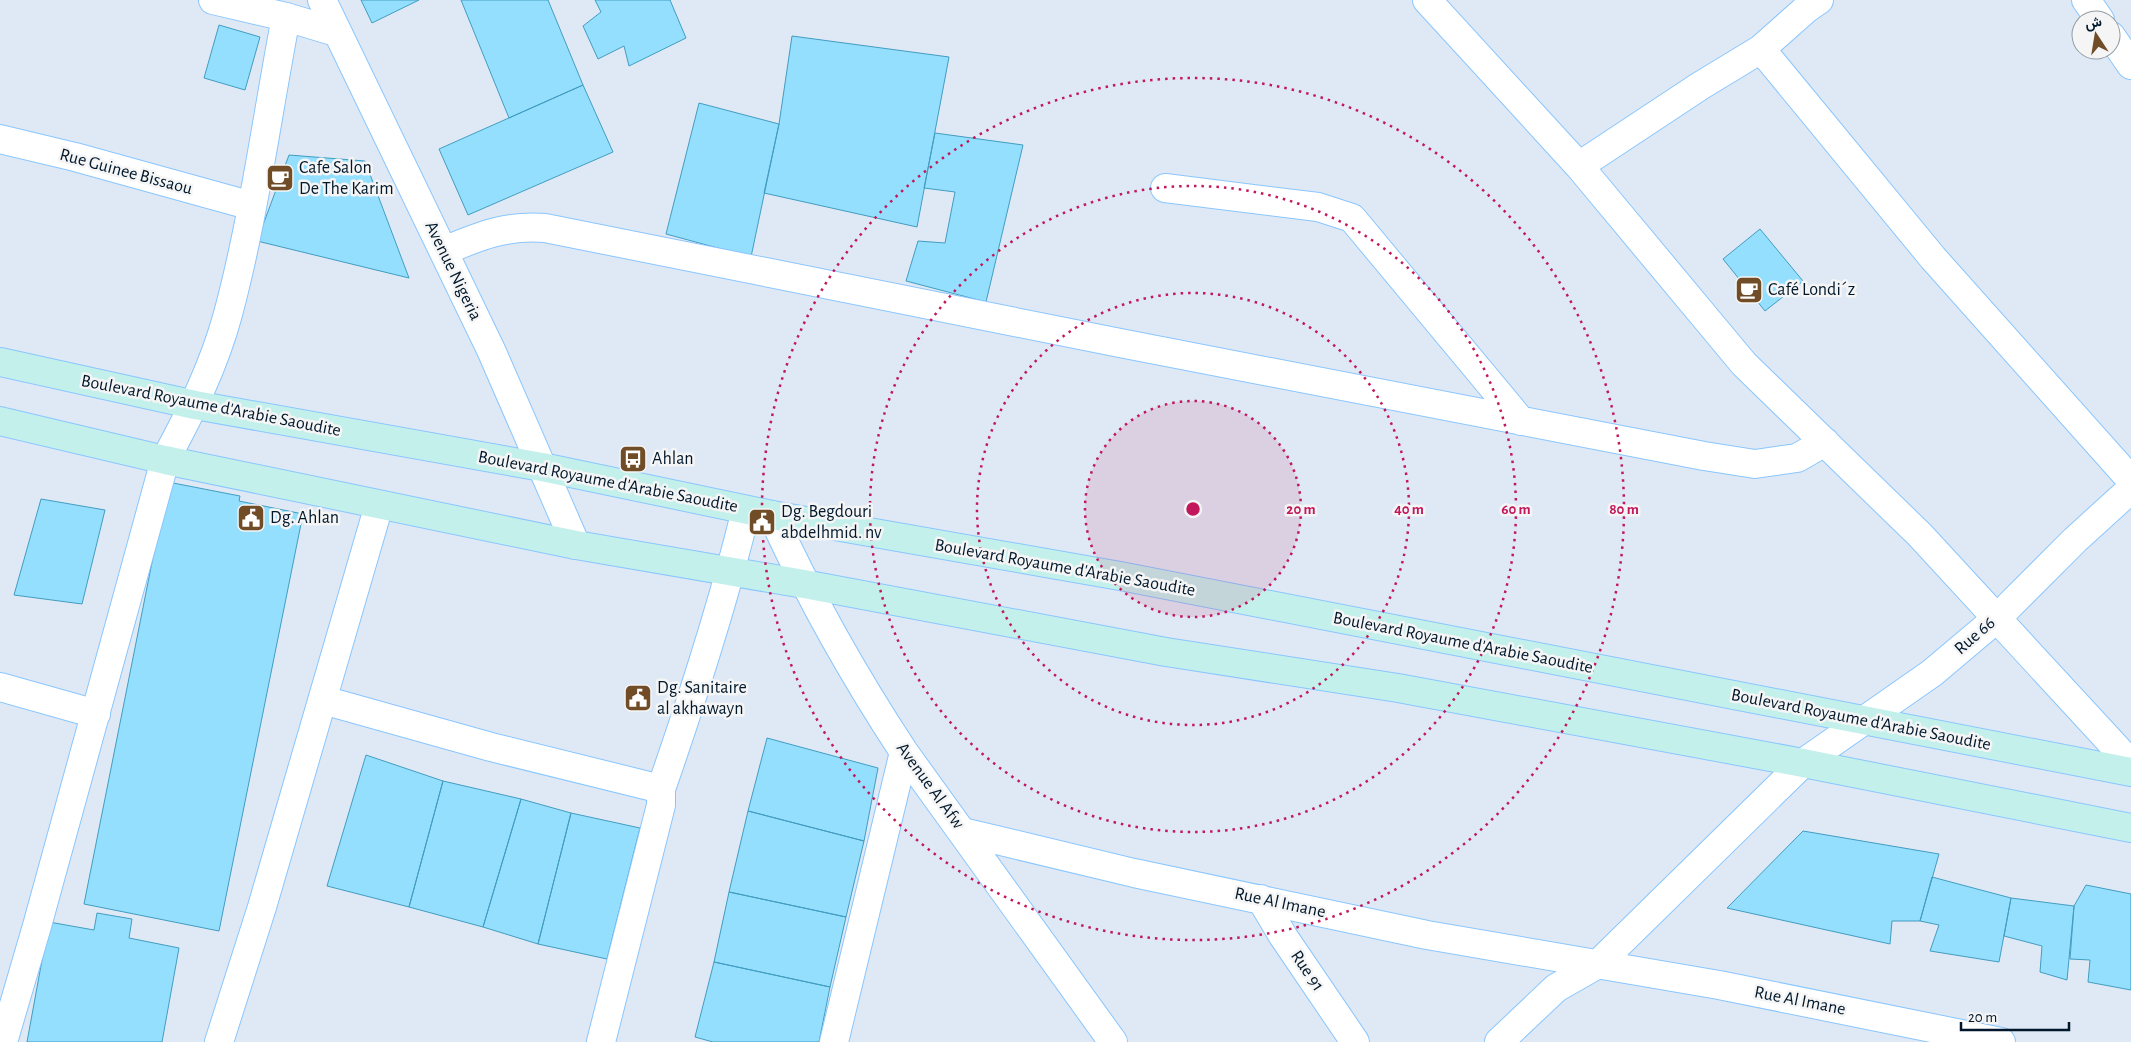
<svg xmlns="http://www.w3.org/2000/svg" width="2131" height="1042" viewBox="0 0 2131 1042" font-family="'Alegreya Sans',Vazirmatn,sans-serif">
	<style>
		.building { fill: #94defe; stroke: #429dc1 }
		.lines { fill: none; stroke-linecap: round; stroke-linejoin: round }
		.street-casing { stroke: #8ac6fe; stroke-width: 30 }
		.secondary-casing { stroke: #8ac6fe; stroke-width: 30 }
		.street { stroke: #fff; stroke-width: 28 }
		.secondary { stroke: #c4f0ec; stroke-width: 28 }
		.ring { fill: none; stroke: #c2185b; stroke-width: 2.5; stroke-dasharray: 2.5 5 }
		.labels { text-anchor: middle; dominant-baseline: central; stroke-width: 5; stroke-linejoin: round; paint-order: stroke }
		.poi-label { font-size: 18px; fill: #01182c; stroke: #f5f5f5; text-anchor: start }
		.street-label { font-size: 18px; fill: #01182c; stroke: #f5f5f5 }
		.centre { fill: #c2185b; stroke: #f5f5f5; stroke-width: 2.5 }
		.ring-label { font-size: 15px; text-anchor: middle; font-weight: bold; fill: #c2185b; stroke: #f5f5f5; stroke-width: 5; stroke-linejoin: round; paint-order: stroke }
	</style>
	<rect width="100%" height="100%" fill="#dee9f5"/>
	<!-- building -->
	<path class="building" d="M 361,0 L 419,0 L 372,23 Z
		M 461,0 L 548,0 L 583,85 L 509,118 Z
		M 595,0 L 670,0 L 686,38 L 629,66 L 624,46 L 598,59 L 583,26 L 601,12 Z
		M 219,25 L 260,37 L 245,90 L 204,78 Z
		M 792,36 L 949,57 L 917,227 L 764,193 L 779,124 Z
		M 583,85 L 613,152 L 468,215 L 439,149 Z
		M 699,103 L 779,124 L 751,257 L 666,234 Z
		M 935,133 L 1023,145 L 986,302 L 906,281 L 918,241 L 945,243 L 955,192 L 924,188 Z
		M 289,155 L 365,161 L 409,278 L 257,241 Z
		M 1760,229 L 1803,281 L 1765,311 L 1723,259 Z
		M 168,482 L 240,496 L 239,501 L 303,514 L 219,931 L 84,904 Z
		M 41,499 L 105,510 L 82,604 L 14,595 Z
		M 767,738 L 878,768 L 864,841 L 748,811 Z
		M 366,755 L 443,781 L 409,907 L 327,886 Z
		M 443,781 L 521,799 L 483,927 L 409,907 Z
		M 521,799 L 571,813 L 538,944 L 483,927 Z
		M 748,811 L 864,841 L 846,917 L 729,892 Z
		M 571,813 L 640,828 L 607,959 L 538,944 Z
		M 1803,831 L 1939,854 L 1920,921 L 1892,921 L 1890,944 L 1727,908 Z
		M 1932,877 L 2011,898 L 1999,962 L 1930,951 L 1939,925 L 1920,921 Z
		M 2086,885 L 2131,894 L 2131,990 L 2088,982 L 2090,960 L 2070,959 L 2074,906 Z
		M 729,892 L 846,917 L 830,987 L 714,962 Z
		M 2011,898 L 2074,906 L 2067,980 L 2040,972 L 2042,946 L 2004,936 Z
		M 97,913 L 132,919 L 129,938 L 179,948 L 162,1042 L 27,1042 L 49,922 L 94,930 Z
		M 714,962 L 830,987 L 819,1042 L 713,1042 L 695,1037 Z"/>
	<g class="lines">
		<!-- street casing -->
		<g class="street-casing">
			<path id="street" d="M 213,0 L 286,17 L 336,32
				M 322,0 L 491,350 L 576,545
				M 1427,0 L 1579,166 L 1744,364 L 1920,535 L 2131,764
				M 2086,0 L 2100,20
				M 2111,36 L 2131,65
				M 1761,49 L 1933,258 L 2131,480
				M 0,139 L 75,157 L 252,206
				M 1579,166 L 1700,86 L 1761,49 L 1806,9 L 1819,0
				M 1165,188 L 1318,207 L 1352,218 L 1521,421
				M 444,251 C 479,236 506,225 545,228 L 1120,343 L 1704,456 L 1755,464 L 1797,458 L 1825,442
				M 772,515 C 810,598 854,676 904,752 L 1113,1042
				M 0,687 L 96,714
				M 323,700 L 491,747 L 661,789
				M 963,832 L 1134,873 L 1427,935 L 1719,985 L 2001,1042
				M 1261,899 L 1283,936 L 1355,1042
				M 3,1042 L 37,926 L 165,460 C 190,414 214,366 228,314 C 254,217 267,116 286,17
				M 219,1042 L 262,907 L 379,505
				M 601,1042 L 661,805 L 661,789 C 693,697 723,605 746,510
				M 834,1042 L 904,752
				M 1499,1042 L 1556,988 L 1598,964 L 1803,763 L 1932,673 L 1996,619 L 2075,540 L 2131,489"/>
		</g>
		<!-- secondary casing -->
		<g class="secondary-casing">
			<path id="secondary" d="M 0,362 L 195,405 L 542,467 L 772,515 L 1120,576 L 2131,772
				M 0,421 L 165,460 L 576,545 L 804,584 L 1166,652 L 1398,688 L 1803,763 L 2131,828"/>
		</g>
		<!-- street -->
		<use href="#street" class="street"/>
		<!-- secondary -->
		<use href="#secondary" class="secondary"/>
	</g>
	<!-- distance rings -->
	<circle cx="1193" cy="509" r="108" fill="#c2185b" fill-opacity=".12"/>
	<g class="ring">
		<circle cx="1193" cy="509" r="108"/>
		<circle cx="1193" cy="509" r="216"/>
		<circle cx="1193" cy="509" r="323"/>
		<circle cx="1193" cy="509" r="431"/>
	</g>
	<!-- icons -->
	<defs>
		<g id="cafe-square" transform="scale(1.4375)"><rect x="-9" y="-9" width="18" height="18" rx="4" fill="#704d26" stroke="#f5f5f5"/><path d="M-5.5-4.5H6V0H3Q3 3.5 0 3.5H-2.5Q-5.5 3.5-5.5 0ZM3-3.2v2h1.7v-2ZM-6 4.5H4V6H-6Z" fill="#fff"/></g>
		<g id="bus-square" transform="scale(1.4375)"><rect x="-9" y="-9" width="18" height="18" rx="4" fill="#704d26" stroke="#f5f5f5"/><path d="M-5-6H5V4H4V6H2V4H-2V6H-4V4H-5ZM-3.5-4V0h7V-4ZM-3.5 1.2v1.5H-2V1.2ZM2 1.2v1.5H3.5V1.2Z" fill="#fff"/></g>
		<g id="civic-square" transform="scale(1.4375)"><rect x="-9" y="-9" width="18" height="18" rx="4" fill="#704d26" stroke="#f5f5f5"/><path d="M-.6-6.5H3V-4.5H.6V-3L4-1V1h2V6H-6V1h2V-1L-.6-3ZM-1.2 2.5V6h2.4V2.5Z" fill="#fff"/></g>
	</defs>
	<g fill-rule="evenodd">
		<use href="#cafe-square" x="280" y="178"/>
		<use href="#cafe-square" x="1749" y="290"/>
		<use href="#bus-square" x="633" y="459"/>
		<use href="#civic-square" x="251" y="518"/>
		<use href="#civic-square" x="762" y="522"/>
		<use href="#civic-square" x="638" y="698"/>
	</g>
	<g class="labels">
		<!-- poi labels -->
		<g class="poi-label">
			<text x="299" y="168">Cafe Salon<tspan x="299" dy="21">De The Karim</tspan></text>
			<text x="1768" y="290">Café Londi´z</text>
			<text x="652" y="459">Ahlan</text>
			<text x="781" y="512">Dg. Begdouri<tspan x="781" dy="21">abdelhmid. nv</tspan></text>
			<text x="270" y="518">Dg. Ahlan</text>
			<text x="657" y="688">Dg. Sanitaire<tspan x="657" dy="21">al akhawayn</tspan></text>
		</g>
		<!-- street labels -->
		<g class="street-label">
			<text transform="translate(126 172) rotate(15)">Rue Guinee Bissaou</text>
			<text transform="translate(453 271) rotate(64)">Avenue Nigeria</text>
			<text transform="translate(211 406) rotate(11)">Boulevard Royaume d'Arabie Saoudite</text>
			<text transform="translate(608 482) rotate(11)">Boulevard Royaume d'Arabie Saoudite</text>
			<text transform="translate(1065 568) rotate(10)">Boulevard Royaume d'Arabie Saoudite</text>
			<text transform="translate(1975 636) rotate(-41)">Rue 66</text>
			<text transform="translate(1463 643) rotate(11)">Boulevard Royaume d'Arabie Saoudite</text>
			<text transform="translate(1861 720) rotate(11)">Boulevard Royaume d'Arabie Saoudite</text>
			<text transform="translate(930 786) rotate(54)">Avenue Al Afw</text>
			<text transform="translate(1280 903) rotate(12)">Rue Al Imane</text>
			<text transform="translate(1307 971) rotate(56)">Rue 91</text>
			<text transform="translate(1800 1001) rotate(11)">Rue Al Imane</text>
		</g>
	</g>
	<circle cx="1193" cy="509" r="8" class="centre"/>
	<g class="ring-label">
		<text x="1301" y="514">20 m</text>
		<text x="1409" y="514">40 m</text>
		<text x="1516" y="514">60 m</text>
		<text x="1624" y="514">80 m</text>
	</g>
	<!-- north arrow -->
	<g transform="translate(2096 35) rotate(348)"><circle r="24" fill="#f5f5f5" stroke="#939da5"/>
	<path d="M0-4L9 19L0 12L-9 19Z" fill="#704d26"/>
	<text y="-8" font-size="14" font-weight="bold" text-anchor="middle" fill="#01182c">ش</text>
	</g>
	<!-- scale -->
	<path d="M1961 1022v8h108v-8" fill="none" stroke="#01182c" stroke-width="2.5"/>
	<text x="1968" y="1022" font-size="15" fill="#01182c" stroke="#f5f5f5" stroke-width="4" paint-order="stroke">20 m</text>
</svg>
